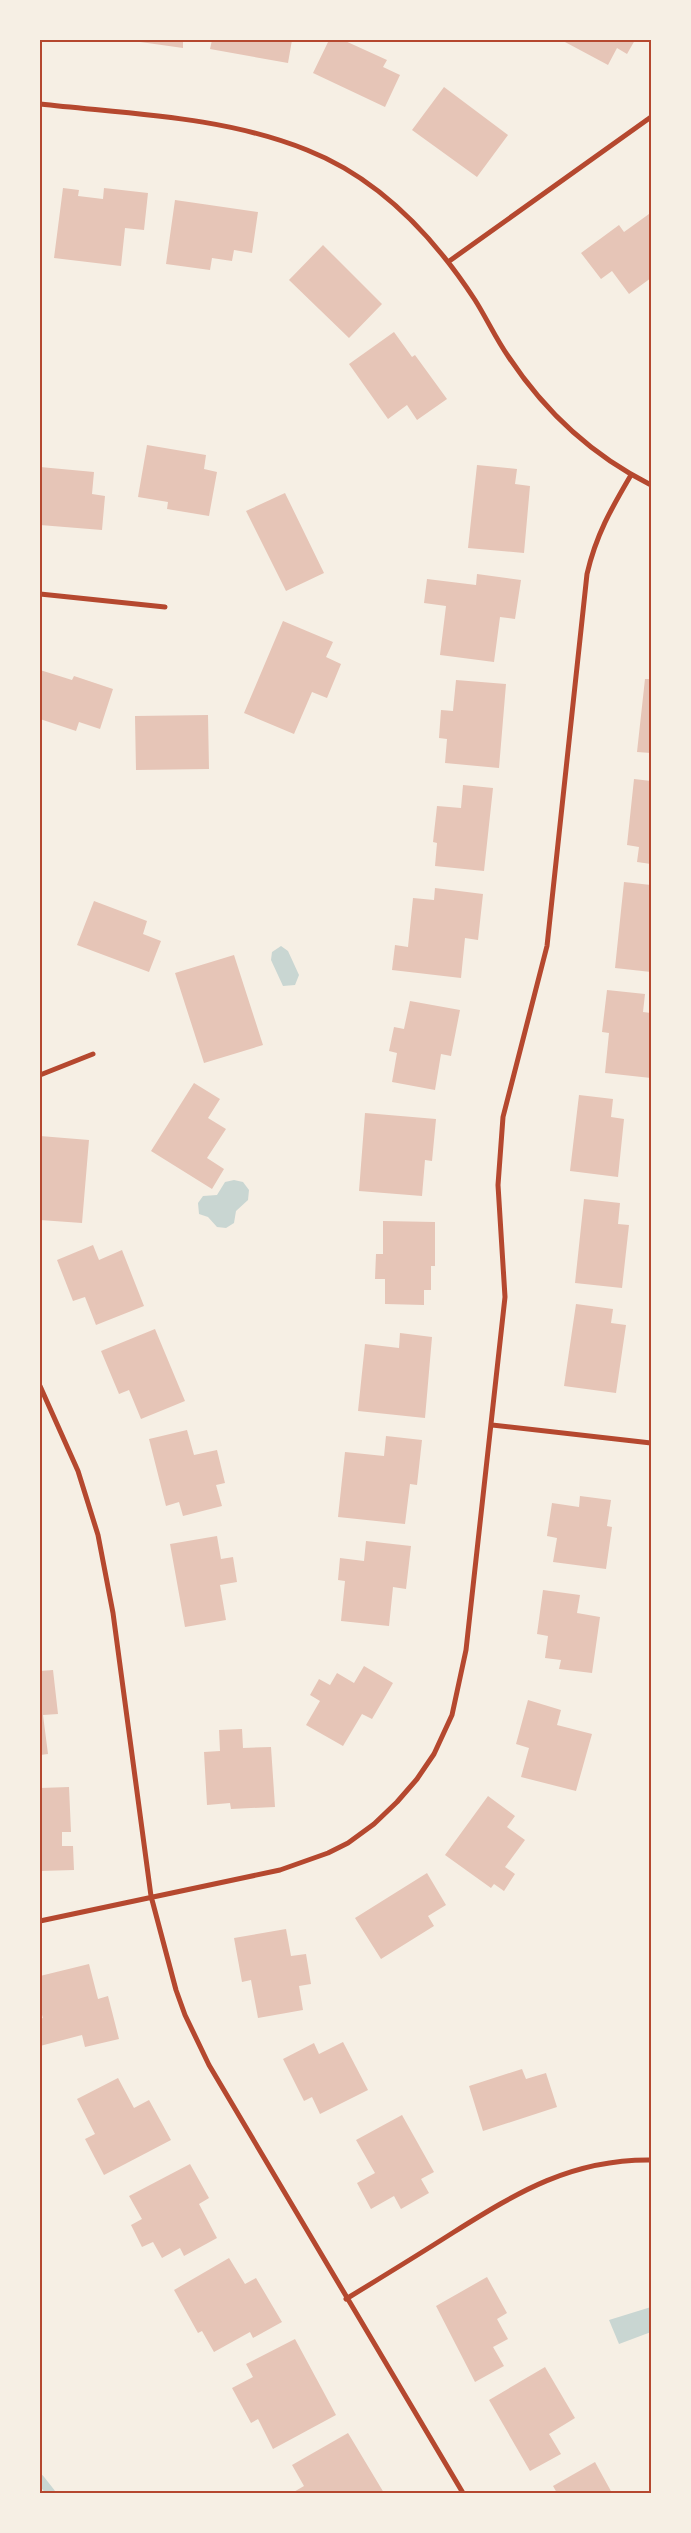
<svg xmlns="http://www.w3.org/2000/svg" width="691" height="2533" viewBox="0 0 691 2533" font-family="Montserrat,sans-serif">
	<style>
		.water { fill: #c9d6d2 }
		.lines { fill: none; stroke-linecap: round; stroke-linejoin: round }
		.stream { stroke: #c9d6d2; stroke-width: 9 }
		.building { fill: #e6c5b7 }
		.minor { stroke: #b5482f; stroke-width: 5 }
		.neatline { fill: none; stroke: #b5482f; stroke-width: 2 }
	</style>
	<rect width="100%" height="100%" fill="#f6efe4"/>
	<!-- water -->
	<path class="water" d="M 281,946 L 288,951 L 299,975 L 295,985 L 283,986 L 271,960 L 272,952 Z
		M 234,1180 L 243,1182 L 249,1190 L 248,1200 L 236,1211 L 234,1223 L 226,1228 L 217,1227 L 208,1217 L 199,1214 L 198,1203 L 203,1196 L 217,1195 L 225,1182 Z
		M 651,2307 L 651,2332 L 619,2344 L 609,2320 Z"/>
	<g class="lines">
		<!-- stream -->
		<path class="stream" d="M 40,2479 L 51,2493"/>
	</g>
	<!-- building -->
	<path class="building" d="M 126,40 L 183,40 L 183,48 Z
		M 212,40 L 292,40 L 288,63 L 210,49 Z
		M 329,40 L 343,40 L 387,60 L 383,67 L 400,75 L 385,107 L 313,73 Z
		M 566,40 L 635,40 L 627,54 L 617,48 L 608,65 L 565,42 Z
		M 444,87 L 508,135 L 477,177 L 412,130 Z
		M 63,188 L 79,190 L 78,196 L 103,199 L 104,188 L 148,193 L 144,230 L 125,228 L 121,266 L 54,258 Z
		M 175,200 L 258,212 L 252,253 L 234,250 L 232,261 L 212,258 L 210,270 L 166,264 Z
		M 649,214 L 651,217 L 651,278 L 629,294 L 612,271 L 601,279 L 581,253 L 619,225 L 624,232 Z
		M 323,245 L 382,304 L 349,338 L 289,280 Z
		M 394,332 L 412,357 L 415,355 L 447,399 L 417,420 L 407,405 L 388,419 L 349,364 Z
		M 147,445 L 206,455 L 204,469 L 217,472 L 209,516 L 167,509 L 168,502 L 138,497 Z
		M 477,465 L 517,469 L 515,484 L 530,486 L 524,553 L 468,548 Z
		M 40,467 L 94,472 L 92,494 L 105,496 L 102,530 L 40,525 Z
		M 285,493 L 324,573 L 286,591 L 246,511 Z
		M 477,574 L 521,580 L 515,619 L 500,617 L 494,662 L 440,655 L 446,606 L 424,603 L 427,579 L 476,585 Z
		M 283,621 L 333,642 L 326,657 L 341,664 L 327,698 L 312,692 L 294,734 L 244,713 Z
		M 40,670 L 72,680 L 74,676 L 113,689 L 100,729 L 79,722 L 76,731 L 40,719 Z
		M 645,679 L 651,679 L 651,753 L 637,752 Z
		M 456,680 L 506,684 L 499,768 L 445,763 L 447,739 L 439,738 L 441,710 L 453,711 Z
		M 208,715 L 209,769 L 136,770 L 135,716 Z
		M 634,779 L 651,781 L 651,864 L 637,862 L 639,847 L 627,845 Z
		M 463,785 L 493,788 L 484,871 L 435,866 L 437,843 L 433,842 L 437,806 L 461,808 Z
		M 624,882 L 651,885 L 651,972 L 615,968 Z
		M 435,888 L 483,894 L 478,940 L 465,938 L 461,978 L 392,970 L 395,945 L 408,947 L 413,898 L 434,900 Z
		M 94,901 L 147,921 L 143,934 L 161,941 L 149,972 L 77,945 Z
		M 234,955 L 263,1045 L 204,1063 L 175,973 Z
		M 607,990 L 645,994 L 643,1012 L 651,1013 L 651,1078 L 605,1073 L 609,1033 L 602,1032 Z
		M 410,1001 L 460,1010 L 451,1056 L 441,1054 L 435,1090 L 392,1082 L 397,1053 L 389,1051 L 394,1027 L 404,1029 Z
		M 194,1083 L 220,1099 L 208,1118 L 226,1129 L 207,1158 L 224,1169 L 212,1189 L 151,1151 Z
		M 579,1095 L 613,1099 L 611,1117 L 624,1119 L 618,1177 L 570,1171 Z
		M 365,1113 L 436,1119 L 432,1161 L 425,1160 L 422,1196 L 359,1191 Z
		M 40,1136 L 89,1140 L 82,1223 L 40,1220 Z
		M 584,1199 L 620,1203 L 618,1224 L 629,1225 L 622,1288 L 575,1283 Z
		M 383,1221 L 435,1222 L 435,1266 L 431,1266 L 431,1290 L 424,1290 L 424,1305 L 385,1304 L 385,1279 L 375,1279 L 376,1254 L 383,1254 Z
		M 93,1245 L 99,1260 L 122,1250 L 144,1306 L 96,1325 L 85,1297 L 73,1301 L 57,1260 Z
		M 576,1304 L 613,1309 L 611,1323 L 626,1325 L 616,1393 L 564,1386 Z
		M 155,1329 L 185,1401 L 141,1419 L 129,1390 L 119,1394 L 101,1351 Z
		M 400,1333 L 432,1337 L 425,1418 L 358,1411 L 365,1344 L 399,1348 Z
		M 187,1430 L 194,1455 L 217,1450 L 225,1483 L 216,1485 L 222,1506 L 183,1516 L 179,1502 L 166,1506 L 149,1439 Z
		M 386,1436 L 422,1440 L 417,1485 L 410,1484 L 405,1524 L 338,1517 L 345,1452 L 384,1456 Z
		M 580,1496 L 611,1500 L 607,1526 L 612,1527 L 606,1569 L 553,1562 L 557,1538 L 547,1536 L 552,1503 L 579,1507 Z
		M 217,1536 L 221,1559 L 233,1557 L 237,1582 L 220,1585 L 226,1620 L 185,1627 L 170,1544 Z
		M 366,1541 L 411,1546 L 406,1589 L 393,1587 L 389,1626 L 341,1621 L 345,1581 L 338,1580 L 340,1558 L 364,1561 Z
		M 543,1590 L 580,1595 L 577,1613 L 600,1617 L 592,1673 L 559,1669 L 561,1660 L 545,1658 L 548,1636 L 537,1634 Z
		M 364,1666 L 393,1683 L 372,1719 L 362,1714 L 343,1746 L 306,1725 L 320,1701 L 310,1695 L 319,1679 L 330,1685 L 337,1673 L 354,1683 Z
		M 53,1670 L 58,1714 L 43,1715 L 48,1754 L 40,1755 L 40,1671 Z
		M 528,1700 L 561,1710 L 557,1725 L 592,1734 L 576,1791 L 521,1777 L 529,1748 L 516,1744 Z
		M 242,1729 L 243,1748 L 271,1747 L 275,1807 L 231,1809 L 230,1803 L 207,1805 L 204,1752 L 220,1751 L 219,1730 Z
		M 69,1787 L 71,1832 L 62,1832 L 62,1846 L 73,1846 L 74,1870 L 40,1871 L 40,1788 Z
		M 488,1796 L 515,1816 L 507,1827 L 525,1840 L 505,1867 L 515,1874 L 504,1891 L 494,1884 L 491,1888 L 445,1855 Z
		M 427,1873 L 446,1905 L 428,1916 L 434,1926 L 381,1959 L 355,1918 Z
		M 286,1929 L 291,1956 L 306,1954 L 311,1984 L 299,1986 L 303,2010 L 258,2018 L 251,1980 L 242,1982 L 234,1938 Z
		M 89,1964 L 98,1999 L 108,1996 L 119,2039 L 85,2047 L 82,2035 L 40,2046 L 40,2019 L 43,2018 L 40,2008 L 40,1976 Z
		M 343,2042 L 368,2090 L 320,2114 L 312,2097 L 304,2101 L 283,2059 L 314,2043 L 319,2054 Z
		M 522,2069 L 526,2079 L 546,2073 L 557,2107 L 483,2131 L 469,2086 Z
		M 118,2078 L 134,2108 L 149,2100 L 171,2140 L 104,2175 L 85,2139 L 95,2134 L 77,2099 Z
		M 402,2115 L 434,2172 L 421,2179 L 429,2193 L 401,2209 L 394,2196 L 371,2209 L 357,2183 L 375,2173 L 356,2140 Z
		M 190,2164 L 209,2198 L 199,2204 L 217,2238 L 184,2256 L 180,2248 L 162,2258 L 153,2242 L 142,2247 L 131,2225 L 142,2219 L 129,2196 Z
		M 229,2258 L 245,2284 L 256,2278 L 282,2322 L 253,2338 L 250,2332 L 214,2352 L 202,2331 L 198,2333 L 174,2290 Z
		M 487,2277 L 507,2313 L 497,2319 L 508,2339 L 493,2347 L 504,2366 L 475,2382 L 436,2306 Z
		M 295,2339 L 336,2415 L 273,2449 L 258,2419 L 251,2423 L 232,2388 L 253,2377 L 246,2364 Z
		M 545,2367 L 575,2418 L 549,2434 L 561,2454 L 530,2471 L 489,2400 Z
		M 348,2433 L 384,2493 L 292,2493 L 304,2486 L 292,2465 Z
		M 595,2462 L 612,2493 L 557,2493 L 553,2486 Z"/>
	<g class="lines">
		<!-- minor -->
		<path class="minor" d="M 40,104 C 129,114 223,116 307,150 C 378,178 434,237 475,300 C 487,319 496,339 508,356 C 545,412 591,455 651,485
			M 448,262 L 651,117
			M 40,594 L 165,607
			M 40,1075 L 93,1054
			M 40,1386 L 78,1471 L 98,1535 L 113,1613 L 151,1896 L 176,1990 L 185,2015 L 209,2065 L 463,2493
			M 492,1425 L 651,1443
			M 40,1921 L 280,1870 L 328,1853 L 348,1843 L 374,1824 L 397,1802 L 417,1779 L 434,1754 L 452,1715 L 466,1650 L 505,1297 L 498,1185 L 503,1117 L 547,946 L 587,574 C 596,535 611,509 631,475
			M 346,2299 C 382,2277 418,2255 454,2232 C 518,2192 572,2159 651,2160"/>
	</g>
	<!-- border -->
	<rect width="691" height="2533" fill="none" stroke="#f6efe4" stroke-width="82"/>
	<rect x="41" y="41" width="609" height="2451" class="neatline"/>
</svg>
